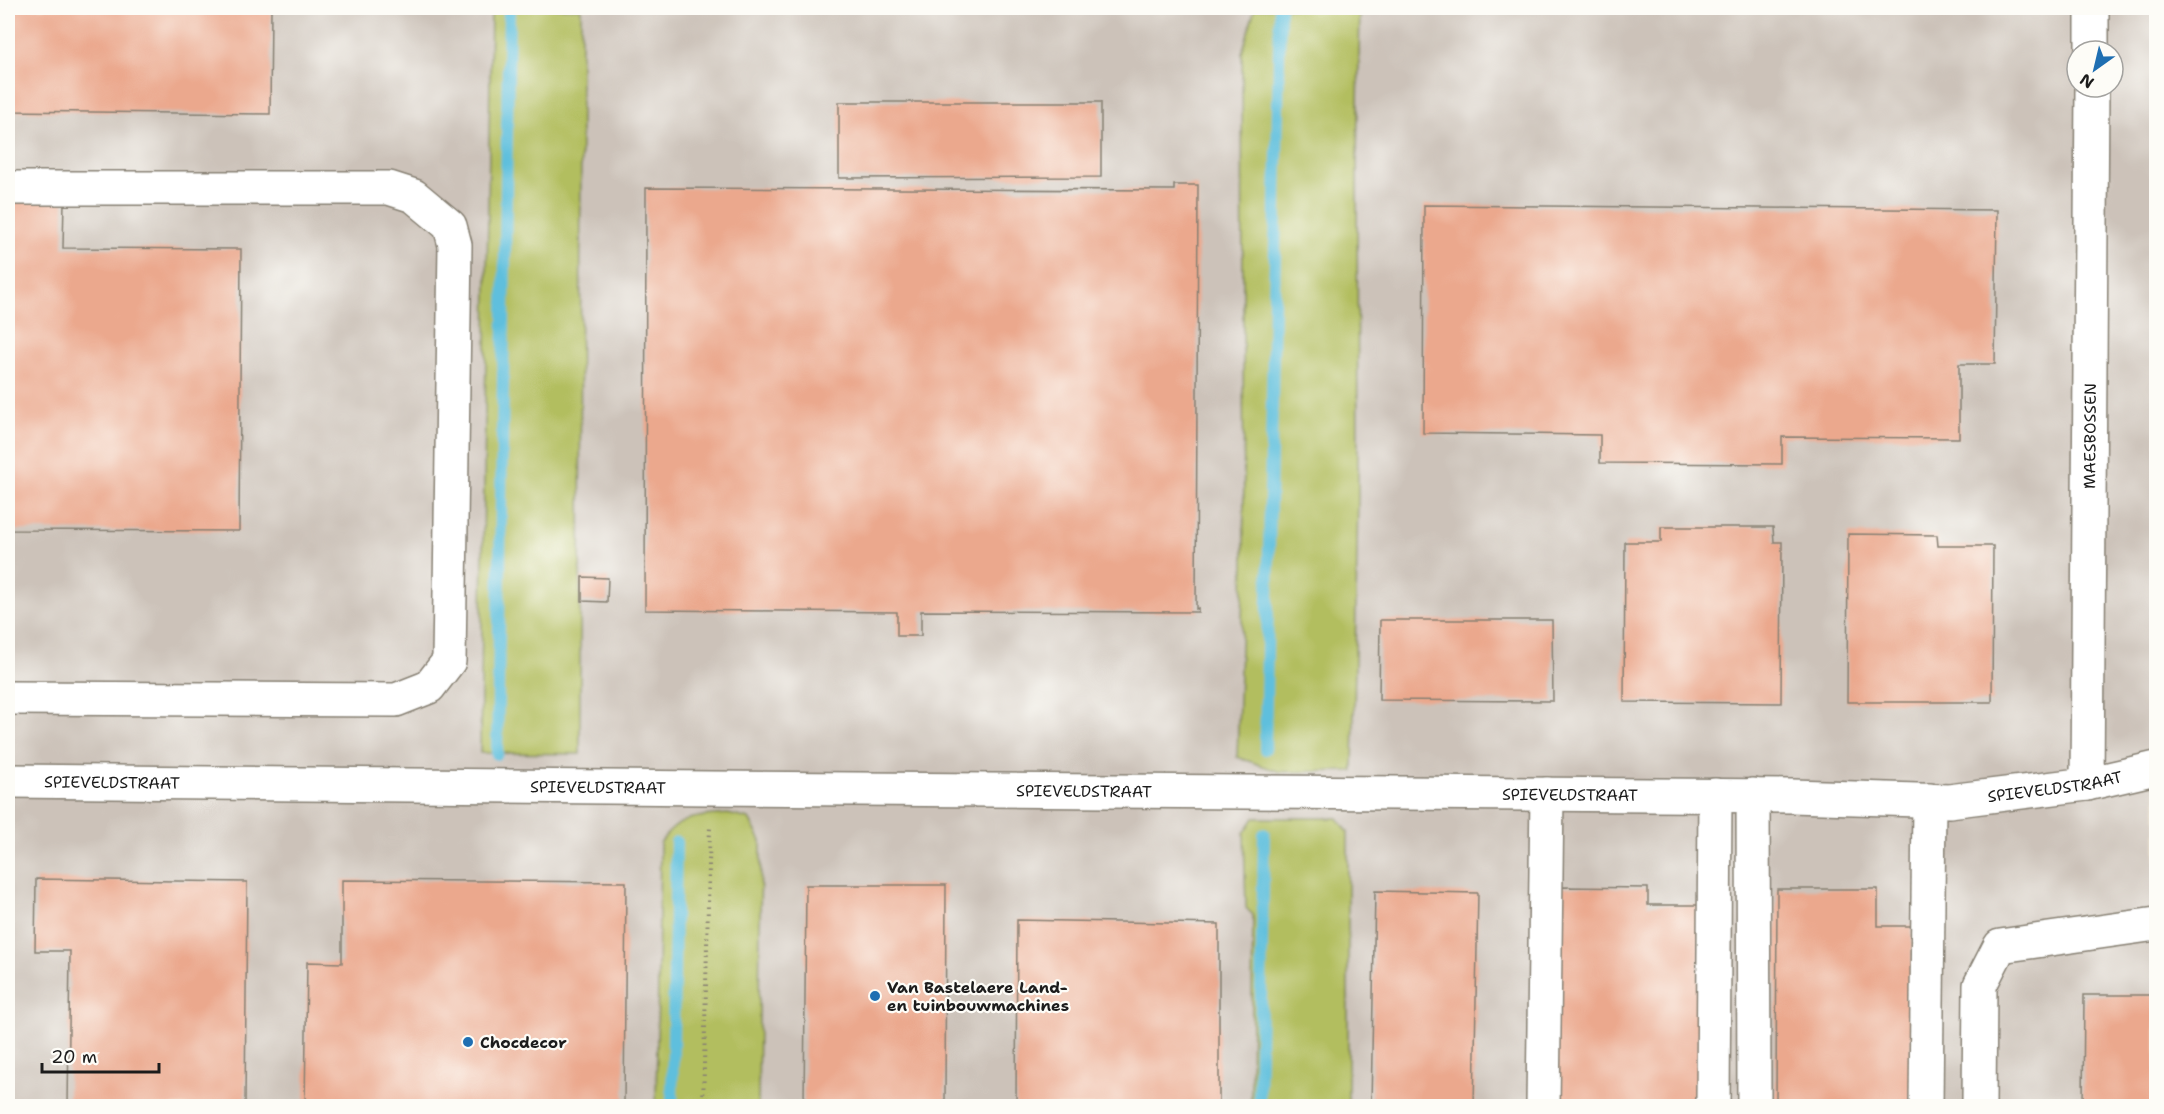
<svg xmlns="http://www.w3.org/2000/svg" width="2164" height="1114" viewBox="0 0 2164 1114" font-family="'Shantell Sans',sans-serif">
	<style>
		.industrial { fill: #ccc2b9; fill-rule: evenodd }
		.green { fill: #b2be5f; stroke: #676d3e; stroke-width: 1.5 }
		.lines { fill: none; stroke-linecap: round; stroke-linejoin: round }
		.stream { stroke: #5fbfdd; stroke-width: 12 }
		.building { fill: #eba88d }
		.minor-casing { stroke: #878073; stroke-width: 36 }
		.path { stroke: #878073; stroke-width: 4; stroke-dasharray: 1.5 4.5; stroke-linecap: butt }
		.minor { stroke: #fff; stroke-width: 33 }
		.poi-dot { fill: #1f6fb2; stroke: #fdfcf7; stroke-width: 2 }
		.labels { text-anchor: middle; dominant-baseline: central; stroke-width: 4.5; stroke-linejoin: round; paint-order: stroke }
		.street-label { font-size: 16px; fill: #1c1c1c; stroke: #fdfcf7 }
		.poi-label { font-size: 16px; font-weight: bold; fill: #1c1c1c; stroke: #fdfcf7; text-anchor: start }
	</style>
	<rect width="100%" height="100%" fill="#fdfcf7"/>
	<filter id="ink" filterUnits="userSpaceOnUse"><feTurbulence type="fractalNoise" baseFrequency=".0167" numOctaves="2"/><feDisplacementMap in="SourceGraphic" scale="12" xChannelSelector="R" yChannelSelector="G"/><feConvolveMatrix kernelMatrix="1 2 1 2 8 2 1 2 1" color-interpolation-filters="sRGB"/></filter>
	<filter id="wash" filterUnits="userSpaceOnUse"><feTurbulence type="fractalNoise" baseFrequency=".008" numOctaves="4" result="noise"/><feDisplacementMap in="SourceGraphic" scale="24" xChannelSelector="R" yChannelSelector="G"/><feGaussianBlur stdDeviation="1.35" result="paint"/><feColorMatrix in="noise" values="0 0 0 0 0 0 0 0 0 0 0 0 0 0 0 0 0 1.4 0 .05"/><feComposite in="paint" operator="in"/></filter>
	<g filter="url(#wash)">
		<rect width="100%" height="100%" fill="#f2e5ca"/>
		<!-- industrial -->
		<path class="industrial" d="M 8,8 L 2156,8 L 2156,1106 L 8,1106 ZM 2077,51 L 2113,51 L 2113,87 L 2077,87 Z"/>
		<!-- green -->
		<path class="green" d="M 491,8 L 581,8 L 580,754 L 480,753 Z
			M 1255,8 L 1360,8 L 1357,159 L 1358,496 L 1353,771 L 1280,772 L 1237,757 L 1244,563 L 1242,53 Z
			M 728,814 L 749,819 L 761,841 L 758,1106 L 656,1106 L 660,843 C 678,816 698,816 728,814 Z
			M 1254,818 L 1338,818 L 1348,832 L 1348,1106 L 1251,1106 L 1253,915 L 1246,908 L 1244,833 Z"/>
		<g class="lines">
			<!-- stream -->
			<path class="stream" d="M 1265,749 L 1280,8
				M 497,754 L 509,8
				M 672,1106 L 676,842
				M 1259,1106 L 1264,834"/>
		</g>
		<g id="blocks">
			<!-- building -->
			<path class="building" d="M 8,8 L 271,8 L 270,114 L 8,111 Z
				M 839,102 L 1101,102 L 1101,177 L 839,178 Z
				M 1174,185 L 1198,185 L 1196,609 L 1198,608 L 1198,612 L 921,611 L 921,636 L 897,636 L 897,612 L 645,610 L 646,188 L 1174,190 Z
				M 8,200 L 64,201 L 63,248 L 241,249 L 239,531 L 8,530 Z
				M 1424,205 L 1997,210 L 1995,364 L 1959,364 L 1959,438 L 1782,437 L 1782,464 L 1600,463 L 1600,435 L 1423,433 Z
				M 1661,527 L 1773,527 L 1774,542 L 1782,542 L 1781,703 L 1624,702 L 1625,542 L 1661,542 Z
				M 1848,534 L 1937,535 L 1938,546 L 1993,546 L 1992,702 L 1847,702 Z
				M 582,577 L 608,578 L 607,602 L 582,601 Z
				M 1380,620 L 1552,620 L 1553,701 L 1379,700 Z
				M 36,879 L 247,882 L 245,1106 L 68,1106 L 70,951 L 35,951 Z
				M 342,880 L 626,882 L 624,1106 L 305,1106 L 307,962 L 342,963 Z
				M 806,885 L 946,885 L 945,1106 L 804,1106 Z
				M 1561,887 L 1648,888 L 1648,905 L 1699,905 L 1698,1106 L 1553,1106 Z
				M 1777,889 L 1878,889 L 1878,926 L 1912,926 L 1911,1106 L 1776,1106 Z
				M 1375,891 L 1478,893 L 1474,1106 L 1371,1106 Z
				M 1017,920 L 1219,924 L 1219,1106 L 1016,1106 Z
				M 2084,995 L 2156,995 L 2156,1106 L 2083,1106 Z"/>
		</g>
	</g>
	<g filter="url(#ink)">
		<use href="#blocks" fill-opacity="0" stroke="#878073" stroke-width="1.5"/>
		<g class="lines">
			<!-- minor casing -->
			<g class="minor-casing">
				<g id="minor">
					<path d="M 2092,51 L 2092,8"/>
					<path d="M 8,188 L 389,188 L 414,196 L 450,226 L 455,245 L 449,661 L 429,687 L 396,700 L 8,698"/>
					<path id="s1" d="M 8,781 L 711,788 L 1792,796 L 1949,801 L 2087,784 L 2156,768"/>
					<path id="s2" d="M 2087,784 L 2092,87"/>
					<path d="M 1753,795 L 1754,1106"/>
					<path d="M 1543,1106 L 1547,794"/>
					<path d="M 1713,1106 L 1715,795"/>
					<path d="M 1926,1106 L 1929,800"/>
					<path d="M 1979,1106 L 1980,985 L 2000,946 L 2156,924"/>
				</g>
			</g>
			<!-- path -->
			<path class="path" d="M 703,1106 L 710,825"/>
			<!-- minor -->
			<use href="#minor" class="minor"/>
		</g>
	</g>
	<!-- markers -->
	<g class="poi-dot">
		<circle cx="875" cy="996" r="6"/>
		<circle cx="468" cy="1042" r="6"/>
	</g>
	<g class="labels">
		<!-- street labels -->
		<g class="street-label">
			<text stroke="none"><textPath href="#s2" startOffset="348">MAESBOSSEN</textPath></text>
			<text stroke="none"><textPath href="#s1" startOffset="104">SPIEVELDSTRAAT</textPath></text>
			<text stroke="none"><textPath href="#s1" startOffset="2048">SPIEVELDSTRAAT</textPath></text>
			<text stroke="none"><textPath href="#s1" startOffset="590">SPIEVELDSTRAAT</textPath></text>
			<text stroke="none"><textPath href="#s1" startOffset="1076">SPIEVELDSTRAAT</textPath></text>
			<text stroke="none"><textPath href="#s1" startOffset="1562">SPIEVELDSTRAAT</textPath></text>
		</g>
		<!-- poi labels -->
		<g class="poi-label">
			<text x="887" y="987">Van Bastelaere Land-<tspan x="887" dy="18">en tuinbouwmachines</tspan></text>
			<text x="480" y="1042">Chocdecor</text>
		</g>
	</g>
	<!-- margin -->
	<rect width="2164" height="1114" fill="none" stroke="#fdfcf7" stroke-width="30"/>
	<!-- north arrow -->
	<g transform="translate(2095 69) rotate(214)"><circle r="28" fill="#fdfcf7" stroke="#a3a29f" stroke-width="1.5"/>
	<path d="M0-4.5L10 22L0 15L-10 22Z" fill="#1f6fb2"/>
	<text y="-9" font-size="16" font-weight="bold" text-anchor="middle" fill="#1c1c1c">N</text>
	</g>
	<!-- scale -->
	<path d="M42 1063v9h117v-9" fill="none" stroke="#1c1c1c" stroke-width="3"/>
	<text x="51" y="1063" font-size="18" fill="#1c1c1c" stroke="#fdfcf7" stroke-width="4.5" paint-order="stroke">20 m</text>
</svg>
